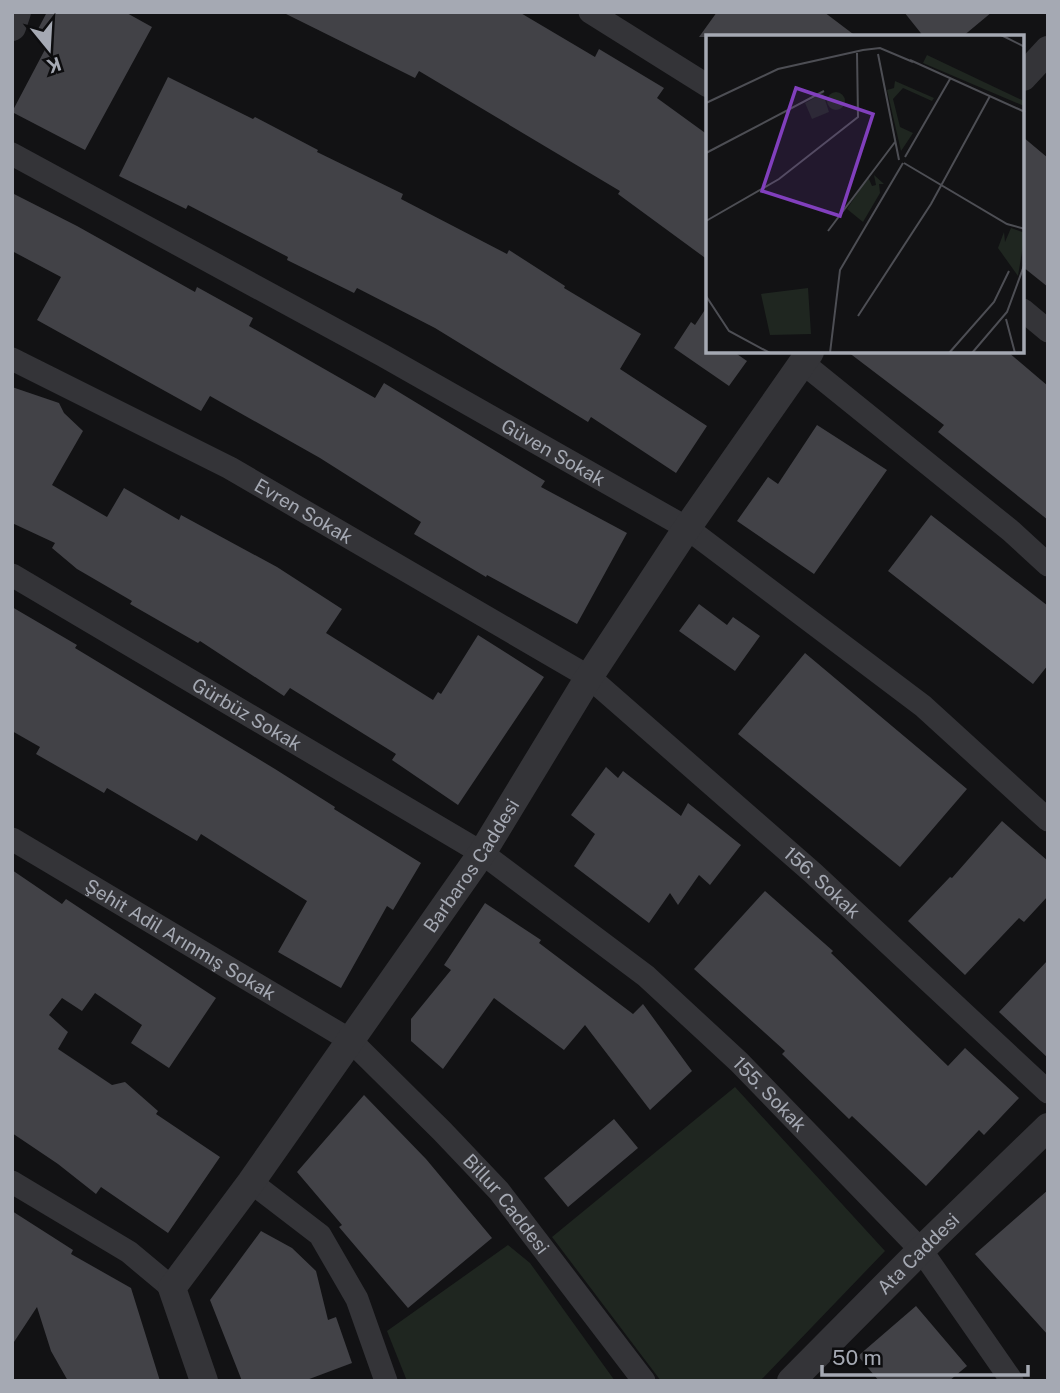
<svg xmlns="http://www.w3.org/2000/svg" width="1060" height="1393" viewBox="0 0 1060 1393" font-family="'Public Sans',sans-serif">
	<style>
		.green { fill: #1f2620 }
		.building { fill: #424247 }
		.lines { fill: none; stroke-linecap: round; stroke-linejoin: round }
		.minor { stroke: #343438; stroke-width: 23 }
		.tertiary { stroke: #343438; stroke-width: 28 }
		.labels { text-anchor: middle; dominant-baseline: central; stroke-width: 5; stroke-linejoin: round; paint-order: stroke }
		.street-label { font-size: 19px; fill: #a5a9b3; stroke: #0d0d0f }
		.inset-road { fill: none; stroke: #4d4e54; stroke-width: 2 }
		.view { fill: #813fbd; fill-opacity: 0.15; stroke: #813fbd; stroke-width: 3.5 }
		.inset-edge { fill: none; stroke: #a5a9b3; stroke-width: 3.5 }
	</style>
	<rect width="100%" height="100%" fill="#121214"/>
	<!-- green -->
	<path class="green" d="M 735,1087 L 885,1251 L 760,1381 L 661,1381 L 552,1237 Z
		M 508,1245 L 530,1263 L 615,1381 L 407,1381 L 387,1331 Z"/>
	<!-- building -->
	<path class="building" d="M 47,12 L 125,12 L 152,27 L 85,150 L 12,112 L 50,40 L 36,33 Z
		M 282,12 L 519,12 L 595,57 L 599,49 L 664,88 L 657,98 L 708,135 L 708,260 L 618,194 L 620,191 L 419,71 L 415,78 Z
		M 717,12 L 824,12 L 857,37 L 699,37 Z
		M 904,12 L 992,12 L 962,37 L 924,37 Z
		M 168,77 L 253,119 L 255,117 L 318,150 L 317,152 L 403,194 L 401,199 L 507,254 L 509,250 L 565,286 L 564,288 L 641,334 L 620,369 L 707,426 L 676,473 L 591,417 L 588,422 L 435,328 L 357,288 L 354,293 L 287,260 L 288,257 L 188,205 L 186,209 L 119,176 Z
		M 1023,137 L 1048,158 L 1048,287 L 1023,267 Z
		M 12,193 L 77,226 L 195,292 L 197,287 L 253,318 L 249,326 L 375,398 L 384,383 L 545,481 L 541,487 L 627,533 L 577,624 L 487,575 L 486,577 L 414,534 L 421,522 L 320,458 L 210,396 L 201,411 L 37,320 L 61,277 L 12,251 Z
		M 708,305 L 708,352 L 734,352 L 747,361 L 729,386 L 674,348 L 691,322 L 695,325 Z
		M 848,352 L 1008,352 L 1048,386 L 1048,520 L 938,432 L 944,425 Z
		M 12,387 L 59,403 L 64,413 L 83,431 L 52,485 L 107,517 L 124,488 L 179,520 L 181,515 L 277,567 L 342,609 L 326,633 L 433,700 L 438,692 L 441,694 L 478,635 L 544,677 L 458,805 L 392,760 L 396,754 L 290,688 L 284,696 L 200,641 L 198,643 L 130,604 L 132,601 L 77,569 L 52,548 L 55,543 L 12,523 Z
		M 817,425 L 887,470 L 814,574 L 737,521 L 768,477 L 778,484 Z
		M 931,515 L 1048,606 L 1048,665 L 1033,684 L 888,571 Z
		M 699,604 L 727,625 L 733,617 L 760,636 L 735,671 L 679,631 Z
		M 12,607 L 77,645 L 75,648 L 275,769 L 335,807 L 334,809 L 421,863 L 393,910 L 387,906 L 341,988 L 278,952 L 307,901 L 201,834 L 197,841 L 107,788 L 104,793 L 36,754 L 40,747 L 12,731 Z
		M 805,653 L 967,789 L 900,867 L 738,734 Z
		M 606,767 L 618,778 L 623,771 L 681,816 L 688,803 L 741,845 L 710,885 L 699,875 L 678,905 L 670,893 L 649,923 L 574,866 L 595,834 L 571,815 Z
		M 1002,821 L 1048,861 L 1048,896 L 1024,922 L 1019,918 L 965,975 L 908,921 L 950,877 L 952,878 Z
		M 12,870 L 62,904 L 66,899 L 216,998 L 169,1068 L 131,1043 L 142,1025 L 95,993 L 82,1011 L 62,998 L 49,1015 L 68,1032 L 58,1049 L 112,1085 L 125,1082 L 158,1111 L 156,1114 L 220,1157 L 168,1233 L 101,1187 L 96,1194 L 58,1164 L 12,1133 Z
		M 765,891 L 833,951 L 831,953 L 948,1066 L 965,1048 L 1019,1098 L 984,1135 L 979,1130 L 926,1186 L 852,1116 L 849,1119 L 782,1054 L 785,1051 L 694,969 Z
		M 485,903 L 541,940 L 539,943 L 633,1014 L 643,1004 L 692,1071 L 650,1110 L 585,1025 L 564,1050 L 494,998 L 443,1069 L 411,1041 L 411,1019 L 451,970 L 444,965 Z
		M 1048,960 L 1048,1058 L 999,1012 Z
		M 364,1095 L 426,1159 L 492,1238 L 408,1308 L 339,1227 L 342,1225 L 297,1172 Z
		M 614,1119 L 638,1148 L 568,1207 L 544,1178 Z
		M 1048,1190 L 1048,1335 L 975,1254 Z
		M 12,1211 L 73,1250 L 71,1254 L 131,1288 L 160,1381 L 68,1381 L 51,1351 L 37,1307 L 12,1345 Z
		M 261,1231 L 292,1248 L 316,1271 L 328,1320 L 336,1317 L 352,1363 L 304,1381 L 242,1381 L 210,1300 Z
		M 916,1306 L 967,1366 L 949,1381 L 879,1381 L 858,1356 Z"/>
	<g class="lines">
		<!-- minor -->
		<g class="minor">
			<path d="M 590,12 L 708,86"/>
			<path id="s1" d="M 12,154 L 382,355 L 687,528 L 923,706 L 1048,820"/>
			<path d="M 1023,310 L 1048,331"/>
			<path id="s2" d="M 12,359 L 230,468 L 589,677 L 813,873 L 1048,1092"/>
			<path d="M 803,363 L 1011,531 L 1048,565"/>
			<path id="s3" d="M 12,575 L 482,853 L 646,976 L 739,1062 L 921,1250 L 1012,1381"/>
			<path id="s4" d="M 12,839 L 350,1040 L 442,1131 L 499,1191 L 644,1381"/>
			<path d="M 12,1182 L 129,1252 L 172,1288"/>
			<path d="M 251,1182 L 320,1235 L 357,1299 L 386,1381"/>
		</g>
		<!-- tertiary -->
		<g class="tertiary">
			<path d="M 12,27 L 17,12"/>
			<path d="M 1023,77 L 1048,50"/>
			<path id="s5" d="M 204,1381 L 172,1288 L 251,1182 L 482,853 L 589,677 L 687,528 L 810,352"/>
			<path id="s6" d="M 791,1381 L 921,1250 L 1048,1127"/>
		</g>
	</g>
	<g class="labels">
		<!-- street labels -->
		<g class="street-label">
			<text stroke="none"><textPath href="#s1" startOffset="618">Güven Sokak</textPath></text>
			<text stroke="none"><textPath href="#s2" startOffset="329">Evren Sokak</textPath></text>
			<text stroke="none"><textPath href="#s3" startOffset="273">Gürbüz Sokak</textPath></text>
			<text stroke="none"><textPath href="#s5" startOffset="616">Barbaros Caddesi</textPath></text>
			<text stroke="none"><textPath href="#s2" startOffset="970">156. Sokak</textPath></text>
			<text stroke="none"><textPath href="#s4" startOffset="196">Şehit Adil Arınmış Sokak</textPath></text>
			<text stroke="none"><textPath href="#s3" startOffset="922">155. Sokak</textPath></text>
			<text stroke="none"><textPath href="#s4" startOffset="620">Billur Caddesi</textPath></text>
			<text stroke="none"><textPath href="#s6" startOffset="180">Ata Caddesi</textPath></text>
		</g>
	</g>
	<!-- overview -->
	<g transform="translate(706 35)">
		<rect width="318" height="318" fill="#121214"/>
		<path d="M 221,20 L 318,66 L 318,71 L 217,28 ZM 189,46 L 228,63 L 226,66 L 197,53 L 187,64 L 194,92 L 207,98 L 195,116 L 181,55 L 188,53 ZM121 66a9 9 0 1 1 18 0a9 9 0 1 1-18 0ZM 117,58 L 123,77 L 106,84 L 99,68 ZM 168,140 L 178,149 L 173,149 L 174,158 L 157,187 L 141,174 L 162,142 L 166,151 L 170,150 ZM 305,193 L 319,198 L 312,241 L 292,213 L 298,197 L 299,207 ZM 102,253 L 105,299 L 64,300 L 55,259 Z" fill="#1f2620"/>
		<path class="inset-road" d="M 295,0 L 319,12M 172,19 L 193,125M 204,25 L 319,77M 0,68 L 72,34 L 157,15 L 174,13 L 207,27M 0,118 L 118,56M 199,122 L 244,44M 198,128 L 301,189 L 319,194M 0,186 L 73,144 L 152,82 L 151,18M 122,196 L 189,107M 0,261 L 23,296 L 64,318M 152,281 L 225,169 L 284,61M 300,284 L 309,318M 124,318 L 134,235 L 197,128M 243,318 L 288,267 L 303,236M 266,318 L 301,277 L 319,228"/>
		<path class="view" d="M 90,53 L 167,79 L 134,181 L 56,156 Z"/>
		<rect width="318" height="318" class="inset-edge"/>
	</g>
	<!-- border -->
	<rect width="1060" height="1393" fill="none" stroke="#a5a9b3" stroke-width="28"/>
	<!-- north arrow -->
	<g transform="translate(49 49) rotate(162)" stroke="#0d0d0f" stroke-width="5" paint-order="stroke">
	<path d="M0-5L12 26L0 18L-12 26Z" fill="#a5a9b3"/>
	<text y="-10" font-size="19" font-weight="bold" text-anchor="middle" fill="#a5a9b3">K</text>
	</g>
	<!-- scale -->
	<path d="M822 1365v10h206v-10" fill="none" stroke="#a5a9b3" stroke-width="3.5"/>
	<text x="832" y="1365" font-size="21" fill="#a5a9b3" stroke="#0d0d0f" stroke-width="5" paint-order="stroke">50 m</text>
</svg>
